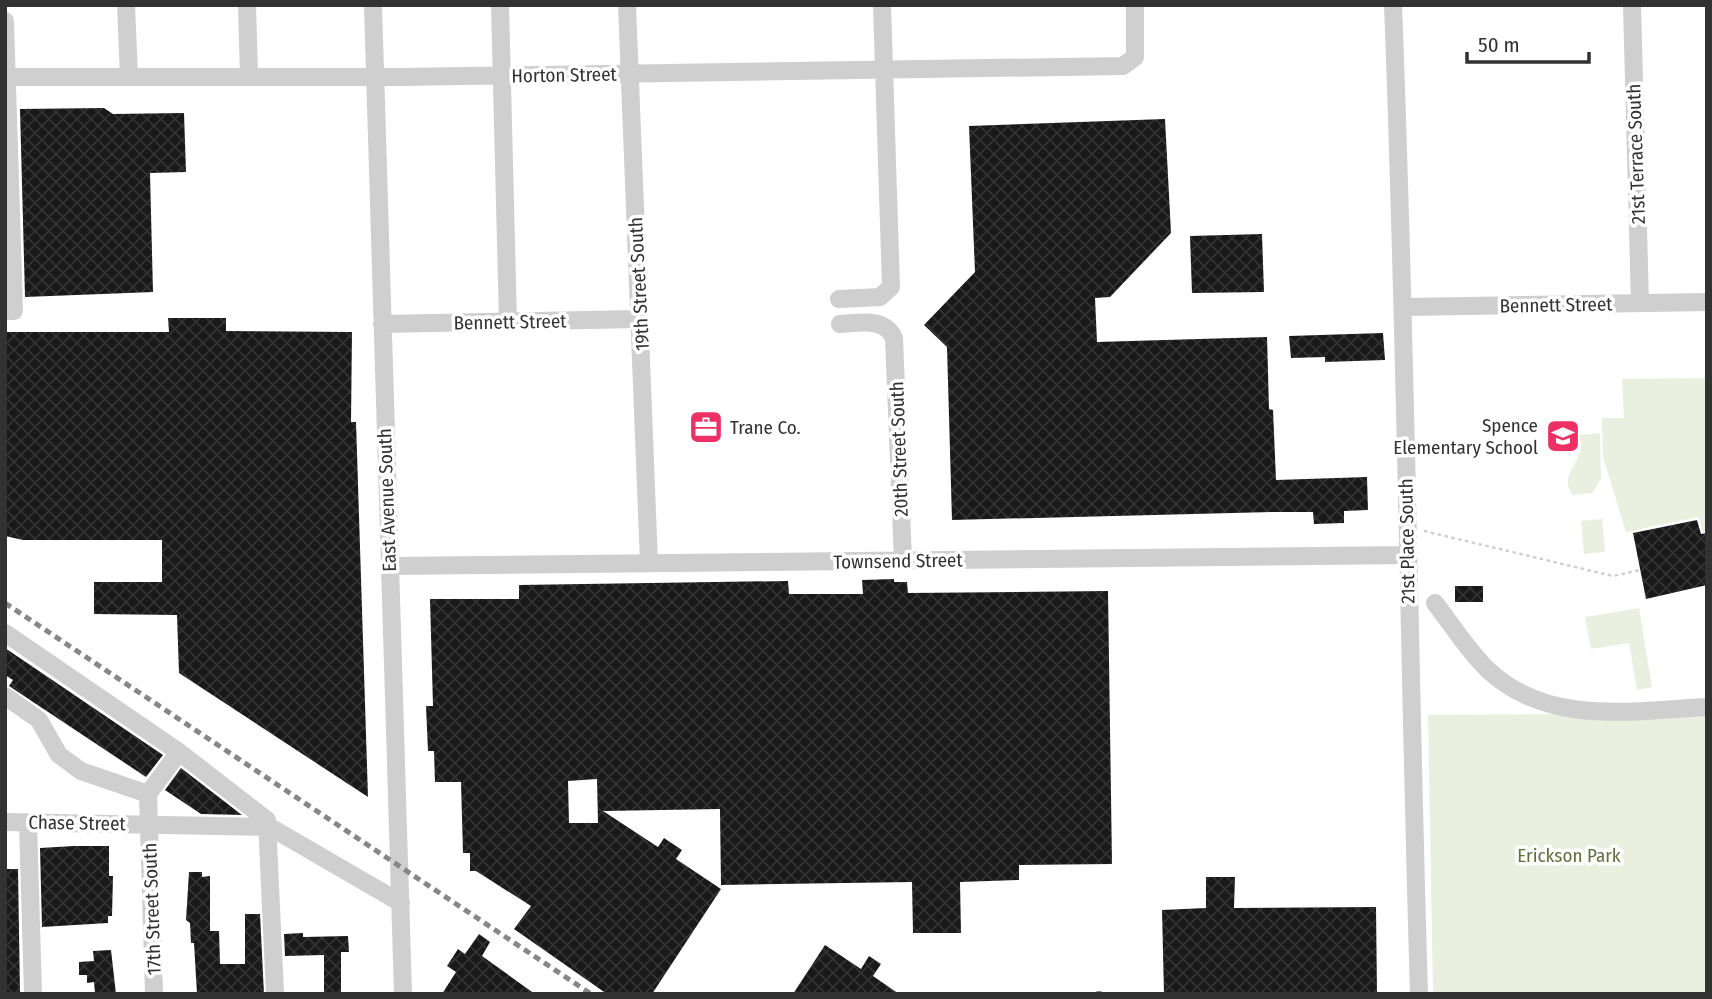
<svg xmlns="http://www.w3.org/2000/svg" width="1712" height="999" viewBox="0 0 1712 999" font-family="'Fira Sans Condensed',sans-serif">
	<style>
		.green { fill: #ebefe0 }
		.building { fill: url(#building-cross-hatch); fill-rule: evenodd }
		.lines { fill: none; stroke-linecap: round; stroke-linejoin: round }
		.path { stroke: #cfcfcf; stroke-width: 2.5; stroke-dasharray: 3.5 3.5; stroke-linecap: butt }
		.minor { stroke: #cfcfcf; stroke-width: 18 }
		.rail { stroke: #878787; stroke-width: 5; stroke-dasharray: 7 5; stroke-linecap: butt }
		.labels { text-anchor: middle; dominant-baseline: central; stroke-width: 7; stroke-linejoin: round; paint-order: stroke }
		.street-label { font-size: 19px; fill: #323232; stroke: #fff }
		.poi-label { font-size: 19px; fill: #323232; stroke: #fff; text-anchor: end }
		.park-label { font-size: 19px; fill: #60713d; stroke: #fff }
	</style>
	<defs>
		<pattern id="building-cross-hatch" width="8" height="8" patternUnits="userSpaceOnUse" patternTransform="scale(1.75)"><rect width="8" height="8" fill="#191919"/><path d="M0 0l8 8M0 8l8-8" fill="none" stroke="#323232"/></pattern>
	</defs>
	<rect width="100%" height="100%" fill="#fff"/>
	<!-- green -->
	<path class="green" d="M 1705,378 L 1707,532 L 1703,532 L 1698,517 L 1626,532 L 1603,457 L 1602,418 L 1624,418 L 1622,379 Z
		M 1600,433 L 1601,479 L 1592,493 L 1573,495 C 1560,478 1575,468 1580,452 C 1582,447 1580,440 1580,435 Z
		M 1602,519 L 1605,552 L 1584,554 L 1581,521 Z
		M 1639,608 L 1652,687 L 1637,690 L 1629,643 L 1591,649 L 1585,617 Z
		M 1707,713 L 1707,994 L 1433,994 L 1428,715 Z"/>
	<!-- building -->
	<path class="building" d="M 104,108 L 113,114 L 184,113 L 186,172 L 150,173 L 153,292 L 25,297 L 20,109 Z
		M 1165,119 L 1171,233 L 1110,297 L 1095,298 L 1097,342 L 1267,337 L 1269,409 L 1273,410 L 1276,480 L 1367,477 L 1368,510 L 1344,511 L 1344,523 L 1314,524 L 1313,512 L 1273,512 L 952,520 L 947,347 L 924,325 L 975,272 L 969,126 Z
		M 1262,234 L 1264,292 L 1192,293 L 1190,236 Z
		M 168,318 L 226,318 L 226,331 L 352,332 L 351,422 L 356,422 L 368,797 L 179,673 L 177,615 L 94,614 L 94,582 L 162,582 L 162,540 L 23,540 L 5,536 L 5,332 L 169,332 Z
		M 1383,333 L 1385,360 L 1325,362 L 1325,357 L 1291,358 L 1289,336 Z
		M 1697,520 L 1701,534 L 1707,533 L 1707,585 L 1646,599 L 1633,533 Z
		M 894,579 L 894,582 L 907,582 L 908,593 L 1108,591 L 1112,864 L 1019,865 L 1019,880 L 960,882 L 961,933 L 913,933 L 912,882 L 721,885 L 720,809 L 603,811 L 658,847 L 664,838 L 682,850 L 676,859 L 721,889 L 652,994 L 607,994 L 514,929 L 531,906 L 476,871 L 470,871 L 470,853 L 463,853 L 461,782 L 435,782 L 434,751 L 428,751 L 426,706 L 433,706 L 430,599 L 519,599 L 519,585 L 788,581 L 789,594 L 863,594 L 862,580 ZM 597,779 L 598,823 L 569,823 L 568,781 Z
		M 1455,586 L 1483,586 L 1483,602 L 1455,602 Z
		M 5,648 L 163,755 L 146,777 L 9,686 L 13,680 L 5,675 Z
		M 181,768 L 242,815 L 201,814 L 165,790 Z
		M 74,846 L 109,846 L 109,876 L 113,876 L 112,916 L 108,916 L 108,923 L 42,927 L 40,848 Z
		M 5,869 L 18,869 L 20,994 L 5,994 Z
		M 189,872 L 202,872 L 202,877 L 210,876 L 210,931 L 219,931 L 220,964 L 245,964 L 245,914 L 260,914 L 264,994 L 197,994 L 194,943 L 191,943 L 190,923 L 186,920 Z
		M 1206,877 L 1235,877 L 1234,908 L 1376,907 L 1377,994 L 1164,994 L 1162,910 L 1206,908 Z
		M 303,933 L 303,937 L 348,936 L 349,952 L 341,952 L 341,994 L 324,994 L 324,955 L 285,956 L 284,934 Z
		M 479,934 L 490,942 L 482,956 L 535,994 L 442,994 L 456,972 L 447,966 L 458,949 L 465,954 Z
		M 825,945 L 861,969 L 869,956 L 881,964 L 873,976 L 899,994 L 793,994 Z
		M 111,950 L 116,994 L 95,994 L 94,982 L 87,983 L 87,975 L 79,975 L 79,962 L 94,961 L 93,951 Z"/>
	<g class="lines">
		<!-- path -->
		<path class="path" d="M 1424,531 L 1613,576 L 1640,570"/>
		<!-- minor -->
		<path class="minor" d="M 126,5 L 129,77
			M 247,5 L 249,77
			M 373,5 L 403,994
			M 500,5 L 508,322
			M 627,5 L 649,563
			M 1393,5 C 1406,335 1409,664 1419,994
			M 1632,5 L 1640,303
			M 5,21 L 14,311 L 5,311
			M 5,77 L 402,77 L 1123,66 L 1135,57 L 1135,5
			M 839,299 L 880,297 L 891,287 L 882,5
			M 1405,307 L 1707,302
			M 382,324 L 639,319
			M 840,324 C 860,323 884,317 894,338 L 903,561
			M 389,566 L 1407,555
			M 1435,603 C 1452,625 1468,651 1488,670 C 1548,726 1631,711 1707,707
			M 5,633 L 179,752 L 267,820 L 275,994
			M 5,696 L 39,720 L 59,755 L 81,771 L 148,794
			M 5,822 L 270,827 L 401,903
			M 28,823 L 33,994
			M 154,994 L 148,794 L 179,752"/>
		<!-- rail -->
		<path class="rail" d="M 5,603 L 591,994
			M 1099,994 L 1099,991"/>
	</g>
	<!-- icons -->
	<defs>
		<g id="office-square" transform="scale(1.75)"><rect x="-9" y="-9" width="18" height="18" rx="4" fill="#ed3166" stroke="#fff"/><path d="M-6-3h4V-5.5h4V-3h4V5H-6ZM-1-4.5V-3h2v-1.5ZM-6 0V1H6V0Z" fill="#fff"/></g>
		<g id="school-square" transform="scale(1.75)"><rect x="-9" y="-9" width="18" height="18" rx="4" fill="#ed3166" stroke="#fff"/><path d="M0-5L7-2L0 1L-7-2ZM-4 1L0 2.5L4 1V4Q0 6-4 4Z" fill="#fff"/></g>
	</defs>
	<g fill-rule="evenodd">
		<use href="#office-square" x="706" y="427"/>
		<use href="#school-square" x="1563" y="436"/>
	</g>
	<g class="labels">
		<!-- street labels -->
		<g class="street-label">
			<text transform="translate(564 75) rotate(-1)">Horton Street</text>
			<text transform="translate(1636 154) rotate(-92)">21st Terrace South</text>
			<text transform="translate(639 284) rotate(-93)">19th Street South</text>
			<text transform="translate(1556 305) rotate(-1)">Bennett Street</text>
			<text transform="translate(510 322) rotate(-1)">Bennett Street</text>
			<text transform="translate(899 449) rotate(-92)">20th Street South</text>
			<text transform="translate(387 500) rotate(-92)">East Avenue South</text>
			<text transform="translate(1407 541) rotate(-91)">21st Place South</text>
			<text transform="translate(898 561) rotate(-1)">Townsend Street</text>
			<text transform="translate(77 823) rotate(1)">Chase Street</text>
			<text transform="translate(152 909) rotate(-92)">17th Street South</text>
		</g>
		<!-- poi labels -->
		<g class="poi-label">
			<text x="1538" y="425">Spence<tspan x="1538" dy="22">Elementary School</tspan></text>
			<text x="730" y="427" text-anchor="start">Trane Co.</text>
		</g>
		<!-- park labels -->
		<g class="park-label">
			<text x="1569" y="855">Erickson Park</text>
		</g>
	</g>
	<!-- border -->
	<rect width="1712" height="999" fill="none" stroke="#323232" stroke-width="14"/>
	<!-- scale -->
	<path d="M1467 52v10h122v-10" fill="none" stroke="#323232" stroke-width="3.5"/>
	<text x="1478" y="52" font-size="21" fill="#323232" stroke="#ffffff" stroke-width="5" paint-order="stroke">50 m</text>
</svg>
